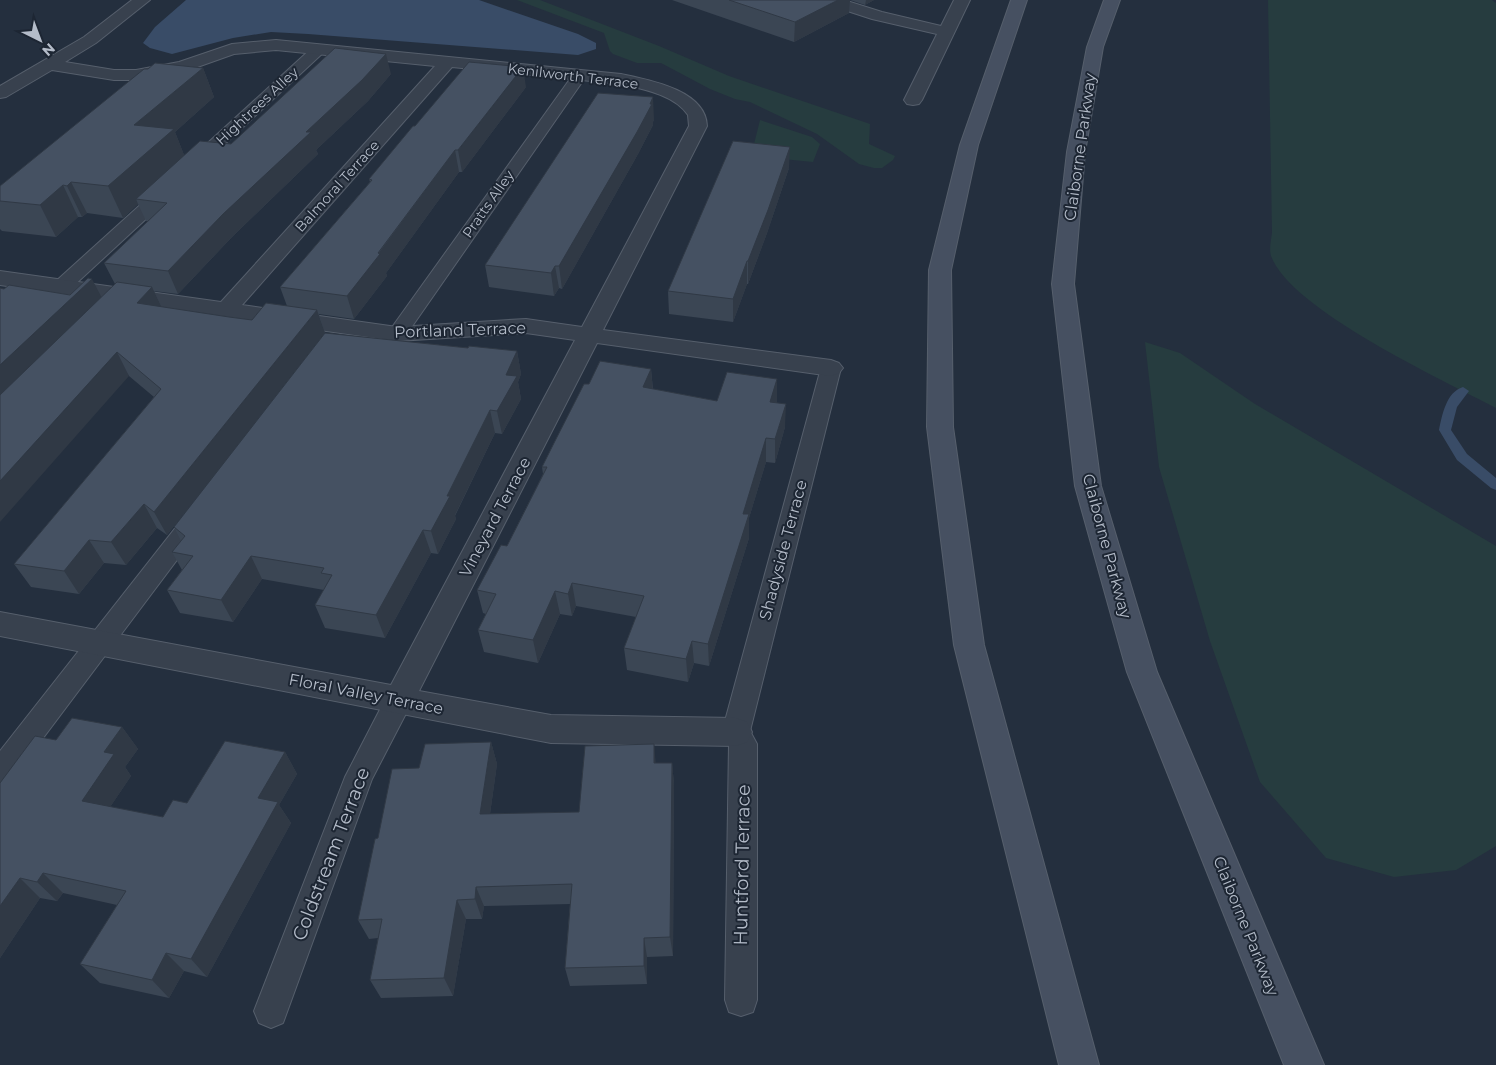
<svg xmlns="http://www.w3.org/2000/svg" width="1496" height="1065" viewBox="0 0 1496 1065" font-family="Montserrat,sans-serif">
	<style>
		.green { fill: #263c3f }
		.water { fill: #394c67 }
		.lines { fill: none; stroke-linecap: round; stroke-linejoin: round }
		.stream { fill: #394c67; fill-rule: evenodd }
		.service-casing { stroke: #565f6c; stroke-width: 2 }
		.minor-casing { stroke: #565f6c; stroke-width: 2 }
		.secondary-casing { stroke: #565f6c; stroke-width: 2 }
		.service { fill: #38414e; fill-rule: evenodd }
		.minor { fill: #38414e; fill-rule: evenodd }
		.secondary { fill: #465061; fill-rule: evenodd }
		.wall { fill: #3b4654 }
		.shaded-wall { fill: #303945 }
		.building { fill: #455162; stroke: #303945 }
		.labels { text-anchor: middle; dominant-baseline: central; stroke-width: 4; stroke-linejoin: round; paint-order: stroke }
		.far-street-label { font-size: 14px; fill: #b4bcc9; stroke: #1d2633 }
		.street-label { font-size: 16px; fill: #b4bcc9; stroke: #1d2633 }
		.near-street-label { font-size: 19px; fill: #b4bcc9; stroke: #1d2633 }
	</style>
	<rect width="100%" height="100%" fill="#242f3e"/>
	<!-- green -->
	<path class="green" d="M 517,0 L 540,0 L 659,46 L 729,76 L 870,124 L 869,144 L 895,156 L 893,160 L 882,168 L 874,168 L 859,164 L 817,134 L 750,102 L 735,99 L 710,89 L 661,63 L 637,63 L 613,54 L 610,51 L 604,33 Z
		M 1268,0 L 1492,0 L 1496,3 L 1496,408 C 1443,380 1291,310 1271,256 C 1269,250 1271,240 1272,233 Z
		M 760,120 L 812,137 L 820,144 L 813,162 L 751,156 Z
		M 1145,342 L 1180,353 L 1255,404 L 1496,546 L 1496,846 L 1456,870 L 1394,877 L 1326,858 L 1260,782 L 1210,641 L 1159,467 Z"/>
	<!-- water -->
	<path class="water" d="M 186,0 L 479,0 L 578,34 L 596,43 L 596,49 L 578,55 L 308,34 L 271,32 L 233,38 L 172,54 L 150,48 L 143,43 L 155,27 Z"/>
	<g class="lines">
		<!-- stream -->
		<path class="stream" d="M 1463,387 L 1469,391 L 1457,407 L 1451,430 L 1467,454 L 1496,478 L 1496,490 L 1491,488 L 1457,460 L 1439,430 C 1442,416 1446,392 1463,387 Z"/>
		<!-- service casing -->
		<g class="service-casing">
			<path id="service" d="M 319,45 L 324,46 L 326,49 L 324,52 L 200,167 L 188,167 L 186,164 L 188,161 L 314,46 Z
				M 580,71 L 585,72 L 587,75 L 404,338 L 397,340 L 390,338 L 387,334 L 390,330 L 575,72 Z
				M 166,186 L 172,187 L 175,191 L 172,195 L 69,290 L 62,292 L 55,290 L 53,286 L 55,282 L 160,187 Z
				M 831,362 L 838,363 L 841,368 L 750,731 L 757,744 L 757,1000 L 753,1012 L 741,1016 L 729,1012 L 725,1000 L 729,745 L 722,732 L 821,368 L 824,363 Z
				M 199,506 L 207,508 L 211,514 L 207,520 L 10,782 L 0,785 L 0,751 L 191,508 Z
				M 399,689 L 409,692 L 413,700 L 372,779 L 283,1023 L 271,1028 L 259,1023 L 254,1011 L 345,777 L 389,692 Z"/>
		</g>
		<!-- minor casing -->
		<g class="minor-casing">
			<path id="minor" d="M 132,0 L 150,0 L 96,43 L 65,62 L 114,70 L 136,70 L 179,62 L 232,44 L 276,40 L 621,74 C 649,80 706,90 707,126 L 603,330 L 831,360 L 839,363 L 843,368 L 839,373 L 831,376 L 597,343 L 419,691 L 551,715 L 736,718 L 747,722 L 752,732 L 747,742 L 736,746 L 551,743 L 0,636 L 0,612 L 391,685 L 575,340 L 526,333 L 397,341 L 0,285 L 0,271 L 221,302 L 435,66 L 276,50 L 234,54 L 189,70 L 136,80 L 114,80 L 52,70 L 6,97 L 0,98 L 0,86 L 84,37 ZM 452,67 L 621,84 C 643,89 675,95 688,115 L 689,126 L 582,327 L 526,319 L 397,327 L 242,305 Z
				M 820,0 L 844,0 L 882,12 L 941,26 L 954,0 L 970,0 L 922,100 L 919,104 L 913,105 L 907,104 L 904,100 L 937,34 L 872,19 L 823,3 Z"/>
		</g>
		<!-- secondary casing -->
		<g class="secondary-casing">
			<path id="secondary" d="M 1011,0 L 1027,0 L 978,145 L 951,270 L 953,427 L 984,645 L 1099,1065 L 1059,1065 L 954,645 L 927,427 L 929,270 L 960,145 Z
				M 1104,0 L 1120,0 L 1103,47 L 1085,152 L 1074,284 L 1101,486 L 1157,672 L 1324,1065 L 1284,1065 L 1127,672 L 1075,486 L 1052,284 L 1067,152 L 1087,47 Z"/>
		</g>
		<!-- service -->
		<use href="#service" class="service"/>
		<!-- minor -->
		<use href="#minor" class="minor"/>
		<!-- secondary -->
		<use href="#secondary" class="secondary"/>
	</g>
	<!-- wall -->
	<path class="wall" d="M 672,0 L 850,0 L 849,13 L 794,42 Z
		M 850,0 L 874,0 L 865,5 Z
		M 203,68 L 214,97 L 175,132 L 184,155 L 231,144 L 391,74 L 368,101 L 316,150 L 318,154 L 232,237 L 178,294 L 154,291 L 162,307 L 252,320 L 287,306 L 280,287 L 370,182 L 369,179 L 415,126 L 526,87 L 462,172 L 459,172 L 386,273 L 387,276 L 354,319 L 319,314 L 325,333 L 468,348 L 517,351 L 521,374 L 518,382 L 521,399 L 502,434 L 495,433 L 455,516 L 456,519 L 438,554 L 431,553 L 385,638 L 325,628 L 315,605 L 324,590 L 262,579 L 233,622 L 180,613 L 167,590 L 182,570 L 172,552 L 181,541 L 174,527 L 309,354 L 167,535 L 157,528 L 126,565 L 104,563 L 79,594 L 31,587 L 14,564 L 154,397 L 129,376 L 70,295 L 101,297 L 115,284 L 104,263 L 148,221 L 146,221 L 138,204 L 123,218 L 87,213 L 82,217 L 78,217 L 56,237 L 2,231 L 0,229 L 0,186 Z
		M 654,119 L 653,122 L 653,125 L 638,154 L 562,289 L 559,288 L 554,296 L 489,287 L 485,265 Z
		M 789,168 L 767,233 L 748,284 L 747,284 L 733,322 L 669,314 L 668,291 Z
		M 651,369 L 653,389 L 717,401 L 776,403 L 785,427 L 775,463 L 766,462 L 749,518 L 749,538 L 709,666 L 694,663 L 688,682 L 627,670 L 624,648 L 636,617 L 576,606 L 572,616 L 560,614 L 538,663 L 484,652 L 478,630 L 486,614 L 483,613 L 477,590 L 507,546 L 543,474 L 542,467 L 589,384 Z
		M 122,727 L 138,749 L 125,767 L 131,776 L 110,807 L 163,817 L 187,803 L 285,752 L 297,774 L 279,805 L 291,823 L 207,977 L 184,971 L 169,998 L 100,983 L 80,964 L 117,905 L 63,893 L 57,901 L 40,898 L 0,958 L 0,783 L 56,740 Z
		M 491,742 L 497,764 L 490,814 L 579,812 L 656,763 L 672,763 L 674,784 L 673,956 L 647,957 L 647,984 L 570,986 L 565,968 L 570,904 L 484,906 L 482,919 L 466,919 L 453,996 L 381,998 L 370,980 L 378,938 L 369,939 L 358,920 L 378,838 L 419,768 Z"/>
	<!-- shaded-wall -->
	<path class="shaded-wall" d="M 838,0 L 850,0 L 849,13 L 794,42 L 795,22 Z
		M 866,0 L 874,0 L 865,5 Z
		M 386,54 L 391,74 L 368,101 L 316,150 L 318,154 L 232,237 L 178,294 L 168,271 L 223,214 L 306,132 Z
		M 523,67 L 526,87 L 462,172 L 458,150 Z
		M 203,68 L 214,97 L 175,132 L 186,160 L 136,199 L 138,204 L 123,218 L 108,186 L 134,125 Z
		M 653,97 L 654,119 L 653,122 L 653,125 L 638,154 L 562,289 L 559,266 Z
		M 790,147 L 789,168 L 767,233 L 748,284 L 748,261 Z
		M 455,150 L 459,172 L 386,273 L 387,276 L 354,319 L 347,296 Z
		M 71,182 L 87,213 L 82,217 L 67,186 Z
		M 63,185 L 78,217 L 56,237 L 40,205 Z
		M 747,261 L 747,284 L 733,322 L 733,299 Z
		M 555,266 L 559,288 L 554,296 L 551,273 Z
		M 92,279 L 104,302 L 0,402 L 0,365 Z
		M 152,287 L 163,310 L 137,303 Z
		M 317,310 L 325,333 L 167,535 L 154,512 Z
		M 517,351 L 521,374 L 518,382 L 521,399 L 502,434 L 497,411 L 506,375 Z
		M 117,352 L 129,376 L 0,522 L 0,481 Z
		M 651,369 L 653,392 L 643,387 Z
		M 777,379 L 777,402 L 769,425 L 770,402 Z
		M 786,404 L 785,427 L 775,463 L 775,439 Z
		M 490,410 L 495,433 L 455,515 L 456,519 L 438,554 L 431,531 L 447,496 Z
		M 766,438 L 766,462 L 749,518 L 749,538 L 709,666 L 708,644 L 743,514 Z
		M 144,504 L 157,528 L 126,565 L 111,542 Z
		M 423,530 L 431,553 L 385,638 L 376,615 Z
		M 89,540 L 104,563 L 79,594 L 64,571 Z
		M 251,556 L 262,579 L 233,622 L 221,600 Z
		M 572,583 L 576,606 L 572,616 L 568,594 Z
		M 555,591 L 560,614 L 538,663 L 533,640 Z
		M 692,641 L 694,663 L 688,682 L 686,659 Z
		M 122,727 L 138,749 L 125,767 L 131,776 L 100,822 L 82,801 L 104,752 Z
		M 491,742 L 497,764 L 487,835 L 480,814 Z
		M 654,744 L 656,766 L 654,763 Z
		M 285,752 L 297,774 L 279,805 L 291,823 L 207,977 L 191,959 L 258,798 Z
		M 672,763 L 674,784 L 673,956 L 670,937 Z
		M 43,873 L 63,893 L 57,901 L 37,882 Z
		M 20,878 L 40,898 L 0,958 L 0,906 Z
		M 476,887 L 484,906 L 482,919 L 475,899 Z
		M 457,900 L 466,919 L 453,996 L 444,978 Z
		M 644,938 L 647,957 L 647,984 L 644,966 Z
		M 166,953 L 184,971 L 169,998 L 152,980 Z"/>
	<!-- building -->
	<path class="building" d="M 729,0 L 838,0 L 795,22 Z
		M 335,48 L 386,54 L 362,80 L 306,132 L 311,132 L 223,214 L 168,271 L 104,263 L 167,203 L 136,199 L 200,141 L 231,144 Z
		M 469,62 L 523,67 L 458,150 L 455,150 L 378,253 L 380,254 L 347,296 L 280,287 L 372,180 L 369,179 L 413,126 L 415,126 Z
		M 155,63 L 203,68 L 134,125 L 174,129 L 108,186 L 71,182 L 67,186 L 63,185 L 40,205 L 0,201 L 0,186 L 144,69 L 148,69 Z
		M 598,93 L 653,97 L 650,104 L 652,104 L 637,132 L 559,266 L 555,266 L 551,273 L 485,265 Z
		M 733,141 L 790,147 L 768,210 L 748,261 L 747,261 L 733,299 L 668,291 Z
		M 88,278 L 92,279 L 0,365 L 0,288 L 4,289 L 9,285 L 70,295 Z
		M 117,282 L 152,287 L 137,303 L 229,317 L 252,320 L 266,303 L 317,310 L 154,512 L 144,504 L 111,542 L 89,540 L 64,571 L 14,564 L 161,389 L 117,352 L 0,481 L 0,395 Z
		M 325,333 L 468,348 L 469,346 L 517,351 L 506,375 L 517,376 L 497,411 L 490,410 L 447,496 L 450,496 L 431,531 L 423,530 L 376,615 L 315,605 L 332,575 L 321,573 L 324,568 L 251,556 L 221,600 L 167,590 L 193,556 L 172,552 L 185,536 L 174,527 Z
		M 600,361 L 651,369 L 643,387 L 717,401 L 727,372 L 777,379 L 770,402 L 786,404 L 775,439 L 766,438 L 743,514 L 749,514 L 708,644 L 692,641 L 686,659 L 624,648 L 644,596 L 572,583 L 568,594 L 555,591 L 533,640 L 478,630 L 496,594 L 477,590 L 501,545 L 507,546 L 547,467 L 542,467 L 555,441 L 584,384 L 589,384 Z
		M 72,718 L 122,727 L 104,752 L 114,754 L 82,801 L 163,817 L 173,800 L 187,803 L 225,741 L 285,752 L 258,798 L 278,802 L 191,959 L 166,953 L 152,980 L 80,964 L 126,891 L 43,873 L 37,882 L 20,878 L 0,906 L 0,783 L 35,736 L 56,740 Z
		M 491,742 L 480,814 L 579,812 L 585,746 L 654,744 L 654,763 L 672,763 L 670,937 L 644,938 L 644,966 L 565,968 L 572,884 L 476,887 L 475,899 L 457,900 L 444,978 L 370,980 L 382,919 L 358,920 L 375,839 L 378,838 L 392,769 L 419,768 L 425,744 Z"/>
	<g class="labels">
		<!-- far-street labels -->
		<g class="far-street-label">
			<text transform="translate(573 76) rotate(7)">Kenilworth Terrace</text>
			<text transform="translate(257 106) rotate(-43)">Hightrees Alley</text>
			<text transform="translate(337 186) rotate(-48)">Balmoral Terrace</text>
			<text transform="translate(488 204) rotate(-55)">Pratts Alley</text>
		</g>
		<!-- street labels -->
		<g class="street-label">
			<text transform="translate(1080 147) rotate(-82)">Claiborne Parkway</text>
			<text transform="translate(460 330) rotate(-2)">Portland Terrace</text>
			<text transform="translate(495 517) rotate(-62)">Vineyard Terrace</text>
			<text transform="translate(1107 546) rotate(75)">Claiborne Parkway</text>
			<text transform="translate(783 550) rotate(-75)">Shadyside Terrace</text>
			<text transform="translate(366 694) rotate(11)">Floral Valley Terrace</text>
			<text transform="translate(1246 926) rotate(68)">Claiborne Parkway</text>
		</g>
		<!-- near-street labels -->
		<g class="near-street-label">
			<text transform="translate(331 854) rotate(-69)">Coldstream Terrace</text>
			<text transform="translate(742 865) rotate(-89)">Huntford Terrace</text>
		</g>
	</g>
	<!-- north arrow -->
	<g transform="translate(40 40) rotate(138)" stroke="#1d2633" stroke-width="4" paint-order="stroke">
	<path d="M0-4L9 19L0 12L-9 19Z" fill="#b4bcc9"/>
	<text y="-8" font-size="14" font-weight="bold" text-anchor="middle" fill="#b4bcc9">N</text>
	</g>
</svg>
